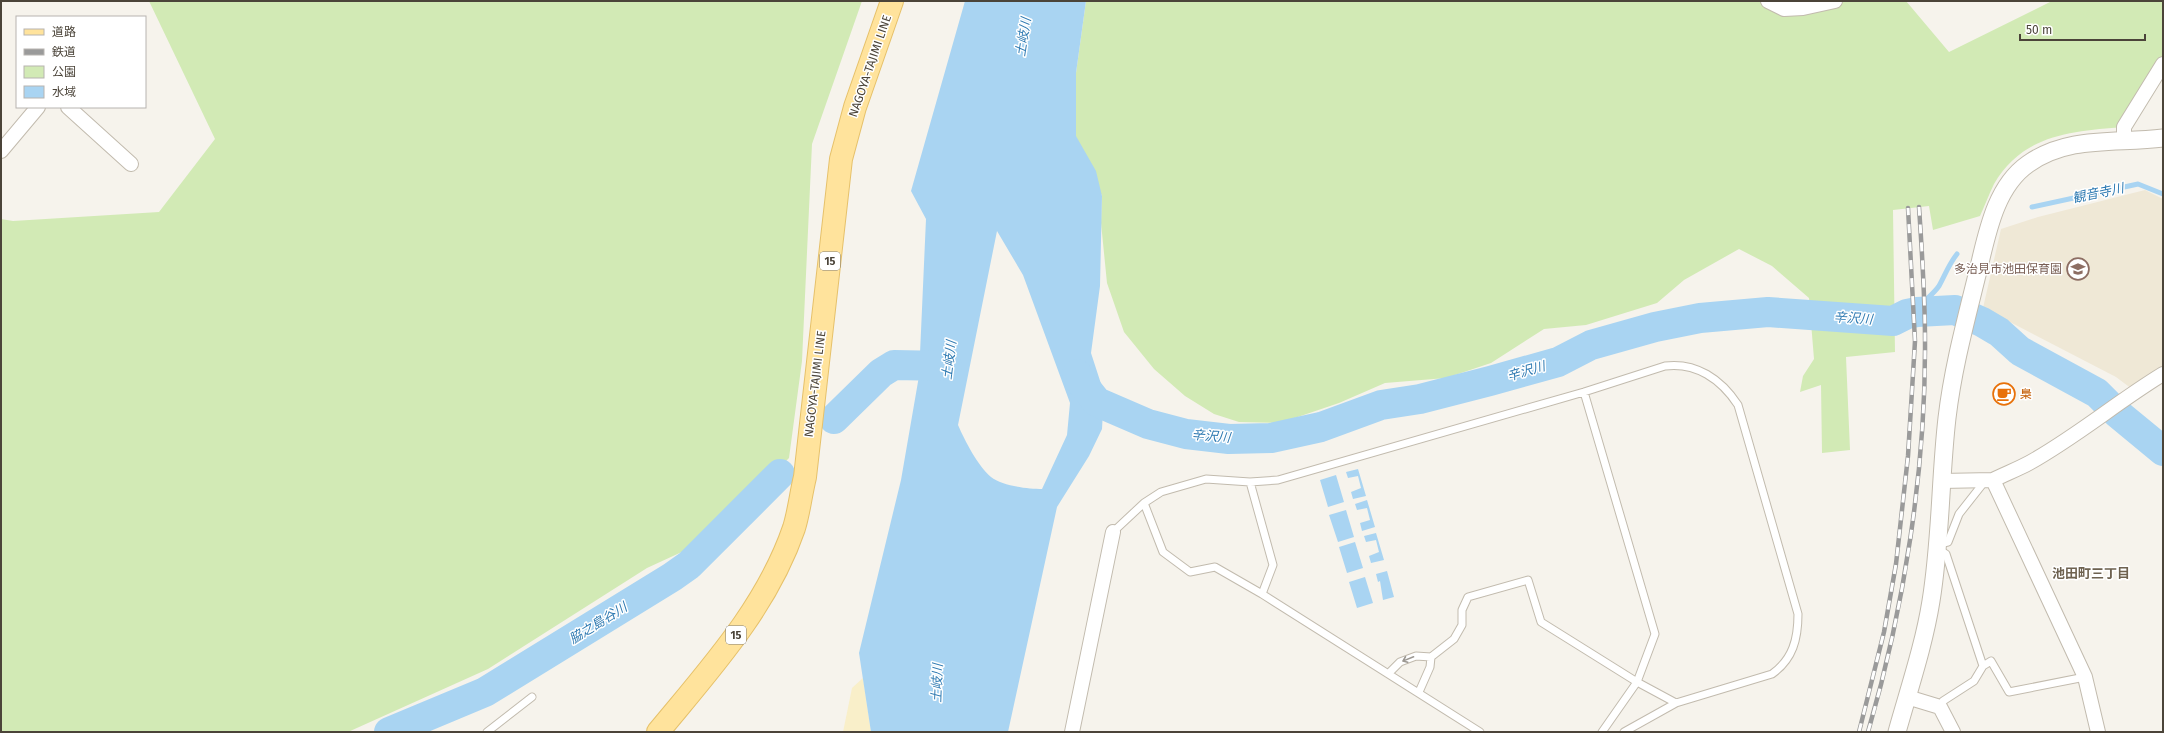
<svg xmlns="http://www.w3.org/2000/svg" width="2164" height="733" viewBox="0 0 2164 733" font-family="'Fira Sans','Noto Sans JP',sans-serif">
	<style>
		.education { fill: #efe8d6 }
		.green { fill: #d2eab5 }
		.sand { fill: #f9efc9 }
		.water { fill: #a9d4f2; fill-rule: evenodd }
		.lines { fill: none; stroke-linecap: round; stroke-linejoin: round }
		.stream { stroke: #a9d4f2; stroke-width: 5 }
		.river { stroke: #a9d4f2; stroke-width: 30 }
		.service-casing { stroke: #c2bbae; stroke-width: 9 }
		.minor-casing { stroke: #c2bbae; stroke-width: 16 }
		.tertiary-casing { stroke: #c2bbae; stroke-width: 19 }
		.primary-casing { stroke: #e6c16a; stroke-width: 24 }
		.service { stroke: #fff; stroke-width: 7 }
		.minor { stroke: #fff; stroke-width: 14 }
		.tertiary { stroke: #fff; stroke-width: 17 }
		.primary { stroke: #ffe39c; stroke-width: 22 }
		.rail-casing { stroke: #9a9a9a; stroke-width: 4.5 }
		.rail { stroke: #fff; stroke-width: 3; stroke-dasharray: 9; stroke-linecap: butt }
		.oneway { stroke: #9c9892 }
		.labels { text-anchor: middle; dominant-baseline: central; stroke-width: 3; stroke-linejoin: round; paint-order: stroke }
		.shield { fill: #fff; stroke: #817c74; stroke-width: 1 }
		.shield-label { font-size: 11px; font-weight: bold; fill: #4b4439 }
		.street-label { font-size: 12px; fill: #4b4439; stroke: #fff }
		.education-label { font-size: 12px; fill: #785e54; stroke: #fff; text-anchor: end }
		.food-label { font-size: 12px; fill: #c56008; stroke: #fff; text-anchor: start }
		.water-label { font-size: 13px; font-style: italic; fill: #2e7ab2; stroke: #fff }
		.neighbourhood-label { font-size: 13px; font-weight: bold; fill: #6e6250; stroke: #fff }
	</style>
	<rect width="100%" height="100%" fill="#f6f3ec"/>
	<!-- education -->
	<path class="education" d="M 2145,190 L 2163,199 L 2163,371 L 2132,389 L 2116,377 L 1983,308 L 2001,229 L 2038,217 Z"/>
	<!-- green -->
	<path class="green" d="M 149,1 L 862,1 L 812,144 L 802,361 L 789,458 L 710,539 L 647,568 L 488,669 L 348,732 L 1,732 L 1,219 L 13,221 L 159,212 L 215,139 Z
		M 1086,1 L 1906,1 L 1949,52 L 2052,1 L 2163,1 L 2163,64 L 2124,127 C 2073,131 2023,134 1994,184 C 1989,194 1985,205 1980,216 L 1933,230 L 1929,206 L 1893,210 L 1895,352 L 1846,357 L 1850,450 L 1822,453 L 1821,385 L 1800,392 L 1803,376 L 1814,359 L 1809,298 L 1772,266 L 1739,249 L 1684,280 L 1657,303 L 1586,325 L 1544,329 L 1491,363 L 1446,378 L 1385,383 L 1339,403 L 1280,423 L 1239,422 L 1214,414 L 1185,396 L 1154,369 L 1124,332 L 1107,283 L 1101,223 L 1102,196 L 1076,137 L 1076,73 Z"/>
	<!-- sand -->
	<path class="sand" d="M 863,678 L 871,732 L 843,732 L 852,688 Z"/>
	<!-- water -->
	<path class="water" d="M 965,1 L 1086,1 L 1076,73 L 1076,136 L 1096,171 L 1102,196 L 1100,286 L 1091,353 L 1104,393 L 1102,429 L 1089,456 L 1057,507 L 1008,732 L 871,732 L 859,653 L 901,480 L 919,376 L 926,219 L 911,191 ZM 997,231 L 1023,275 L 1070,403 L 1067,435 L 1042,489 C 1028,489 1002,486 991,477 C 978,466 965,441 958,425 Z
		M 1358,469 L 1366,496 L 1353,499 L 1351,492 L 1361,488 L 1358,476 L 1348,478 L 1346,472 Z
		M 1336,475 L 1344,502 L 1328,507 L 1320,480 Z
		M 1367,500 L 1375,527 L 1362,531 L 1360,523 L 1370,520 L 1367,508 L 1357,510 L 1355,504 Z
		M 1346,510 L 1354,537 L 1338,542 L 1329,515 Z
		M 1376,533 L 1384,560 L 1371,563 L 1369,556 L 1379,552 L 1376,540 L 1366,542 L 1364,536 Z
		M 1355,542 L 1363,568 L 1347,573 L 1339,547 Z
		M 1387,571 L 1394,597 L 1383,600 L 1380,581 L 1378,582 L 1376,574 Z
		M 1365,577 L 1373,603 L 1357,608 L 1349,582 Z"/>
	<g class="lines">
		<!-- stream -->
		<path class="stream" d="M 2032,207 L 2138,184 L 2163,194
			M 1917,312 C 1921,302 1932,296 1939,286 C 1945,275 1949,264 1957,254"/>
		<!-- river -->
		<path class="river" d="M 1077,374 L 1078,378 L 1097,402 L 1148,424 L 1186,434 L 1229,439 L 1271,438 L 1321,427 L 1381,405 L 1420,399 L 1490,381 L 1558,362 L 1591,345 L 1655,327 L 1700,318 L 1768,312 L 1893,321 L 1907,314 L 1917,312 L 1955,310 L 1982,322 L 1999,332 L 2020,351 L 2097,393 L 2117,413 L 2163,451
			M 834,419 L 881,373 L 894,365 L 947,366
			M 389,732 L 485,692 L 672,577 L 689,565 L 780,474"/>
		<!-- service casing -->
		<g class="service-casing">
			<path id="service" d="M 1584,392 L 1655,634 L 1637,682 L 1602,732
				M 1250,482 L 1273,565 L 1262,594
				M 1144,503 L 1163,552 L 1190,572 L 1215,567 L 1262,594 L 1480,732
				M 1113,532 L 1144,503 L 1161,492 L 1206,479 L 1250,482 L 1278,480 L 1584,392 L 1665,366 C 1696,362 1721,379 1738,405 L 1798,614 C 1798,639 1793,659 1772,674 L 1676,703 L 1637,682 L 1541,622 L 1528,580 L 1468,597 L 1462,610 L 1462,625 L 1454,639 L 1431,657 L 1416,656 L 1400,662 L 1389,673
				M 1939,544 L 1948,542 L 1959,514 L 1985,481
				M 1938,549 L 1946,554 L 1983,666
				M 1419,692 L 1430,667 L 1431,657
				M 1940,707 L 1943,701 L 1974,681 L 1983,666 L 1991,661 L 2009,692 L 2085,677
				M 487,732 L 532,697
				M 1624,732 L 1676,703"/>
		</g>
		<!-- minor casing -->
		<g class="minor-casing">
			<path id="minor" d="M 1768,1 L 1784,9 L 1803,8 L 1835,1
				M 68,107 L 131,164
				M 2124,140 L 2124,127 L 2163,64
				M 1,151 L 38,107
				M 1993,480 C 2005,474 2018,469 2029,463 C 2076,437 2117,402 2163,374
				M 1941,481 L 1993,480 L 2085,677 L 2098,732
				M 1907,697 L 1940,707 L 1953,732
				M 1072,732 L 1113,532"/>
		</g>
		<!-- tertiary casing -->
		<g class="tertiary-casing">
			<path id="tertiary" d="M 1897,732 C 1909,689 1924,645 1931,601 C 1941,540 1940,479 1947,418 C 1953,367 1966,320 1978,271 C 1987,234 1995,187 2028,164 C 2069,135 2116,144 2163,138"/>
		</g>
		<!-- primary casing -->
		<g class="primary-casing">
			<path id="primary" d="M 658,732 C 710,669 767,607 794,528 C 799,512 801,493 805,477 L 841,159 L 855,107 L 892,1"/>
		</g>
		<!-- service -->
		<use href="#service" class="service"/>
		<!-- minor -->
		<use href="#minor" class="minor"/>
		<!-- tertiary -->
		<use href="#tertiary" class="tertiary"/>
		<!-- primary -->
		<use href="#primary" class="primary"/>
		<!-- rail casing -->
		<g class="rail-casing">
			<path id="rail" d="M 1859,732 L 1884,632 L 1896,564 L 1908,456 L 1915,341 L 1908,208
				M 1868,732 C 1904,609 1926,468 1925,340 C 1925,296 1922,251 1919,207"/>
		</g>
		<!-- rail -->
		<use href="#rail" class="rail"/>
	</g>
	<!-- one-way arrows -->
	<defs><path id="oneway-shaft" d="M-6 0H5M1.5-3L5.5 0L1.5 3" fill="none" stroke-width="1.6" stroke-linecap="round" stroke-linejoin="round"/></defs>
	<use class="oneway" href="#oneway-shaft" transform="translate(1408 659) rotate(158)"/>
	<!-- icons -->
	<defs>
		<g id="school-ring" transform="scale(1.15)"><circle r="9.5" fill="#fff" stroke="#8d6e63" stroke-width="1.5"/><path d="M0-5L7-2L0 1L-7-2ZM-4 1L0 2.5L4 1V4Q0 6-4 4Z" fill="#8d6e63"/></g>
		<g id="cafe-ring" transform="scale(1.15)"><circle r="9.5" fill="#fff" stroke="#e8710a" stroke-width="1.5"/><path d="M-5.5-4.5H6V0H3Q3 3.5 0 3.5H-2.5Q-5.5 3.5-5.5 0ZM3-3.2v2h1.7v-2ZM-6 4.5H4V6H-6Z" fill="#e8710a"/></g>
	</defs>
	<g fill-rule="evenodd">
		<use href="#school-ring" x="2078" y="269"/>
		<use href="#cafe-ring" x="2004" y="394"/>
	</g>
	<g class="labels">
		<!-- shield labels -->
		<g class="shield">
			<rect x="820" y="252" width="20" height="18" rx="3"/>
			<rect x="726" y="626" width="20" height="18" rx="3"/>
		</g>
		<g class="shield-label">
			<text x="830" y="261">15</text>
			<text x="736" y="635">15</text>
		</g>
		<!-- street labels -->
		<g class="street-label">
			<text transform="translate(870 66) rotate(-71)">NAGOYA-TAJIMI LINE</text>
			<text transform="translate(815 384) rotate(-83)">NAGOYA-TAJIMI LINE</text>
		</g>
		<!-- education labels -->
		<g class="education-label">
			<text x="2062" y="269">多治見市池田保育園</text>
		</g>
		<!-- food labels -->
		<g class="food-label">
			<text x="2020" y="394">梟</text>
		</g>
		<!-- water labels -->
		<g class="water-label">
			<text transform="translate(1023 37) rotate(-81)">土岐川</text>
			<text transform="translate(2098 193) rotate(-12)">観音寺川</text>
			<text transform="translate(1853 318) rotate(4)">辛沢川</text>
			<text transform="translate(949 360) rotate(-83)">土岐川</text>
			<text transform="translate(1526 371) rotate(-16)">辛沢川</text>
			<text transform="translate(1211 436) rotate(5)">辛沢川</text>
			<text transform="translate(598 623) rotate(-32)">脇之島谷川</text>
			<text transform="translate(937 683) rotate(-88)">土岐川</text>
		</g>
		<!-- neighbourhood labels -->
		<g class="neighbourhood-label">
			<text x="2091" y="573">池田町三丁目</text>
		</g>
	</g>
	<!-- border -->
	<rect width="2164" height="733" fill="none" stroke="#4b4439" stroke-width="4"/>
	<!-- legend -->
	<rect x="16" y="16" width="130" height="92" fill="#ffffff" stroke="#b7b4b0"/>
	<rect x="24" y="29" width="20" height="6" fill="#ffe39c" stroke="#b7b4b0"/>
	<text x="52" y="36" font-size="12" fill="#4b4439">道路</text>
	<rect x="24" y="49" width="20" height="6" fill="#9a9a9a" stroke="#b7b4b0"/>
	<text x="52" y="56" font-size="12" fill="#4b4439">鉄道</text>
	<rect x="24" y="66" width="20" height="12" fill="#d2eab5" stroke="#b7b4b0"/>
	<text x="52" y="76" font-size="12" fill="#4b4439">公園</text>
	<rect x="24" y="86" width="20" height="12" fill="#a9d4f2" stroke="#b7b4b0"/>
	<text x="52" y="96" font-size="12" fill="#4b4439">水域</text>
	<!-- scale -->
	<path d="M2020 34v6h125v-6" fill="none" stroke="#4b4439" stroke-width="2"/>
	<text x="2026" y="34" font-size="12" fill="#4b4439" stroke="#ffffff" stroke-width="3" paint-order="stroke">50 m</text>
</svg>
